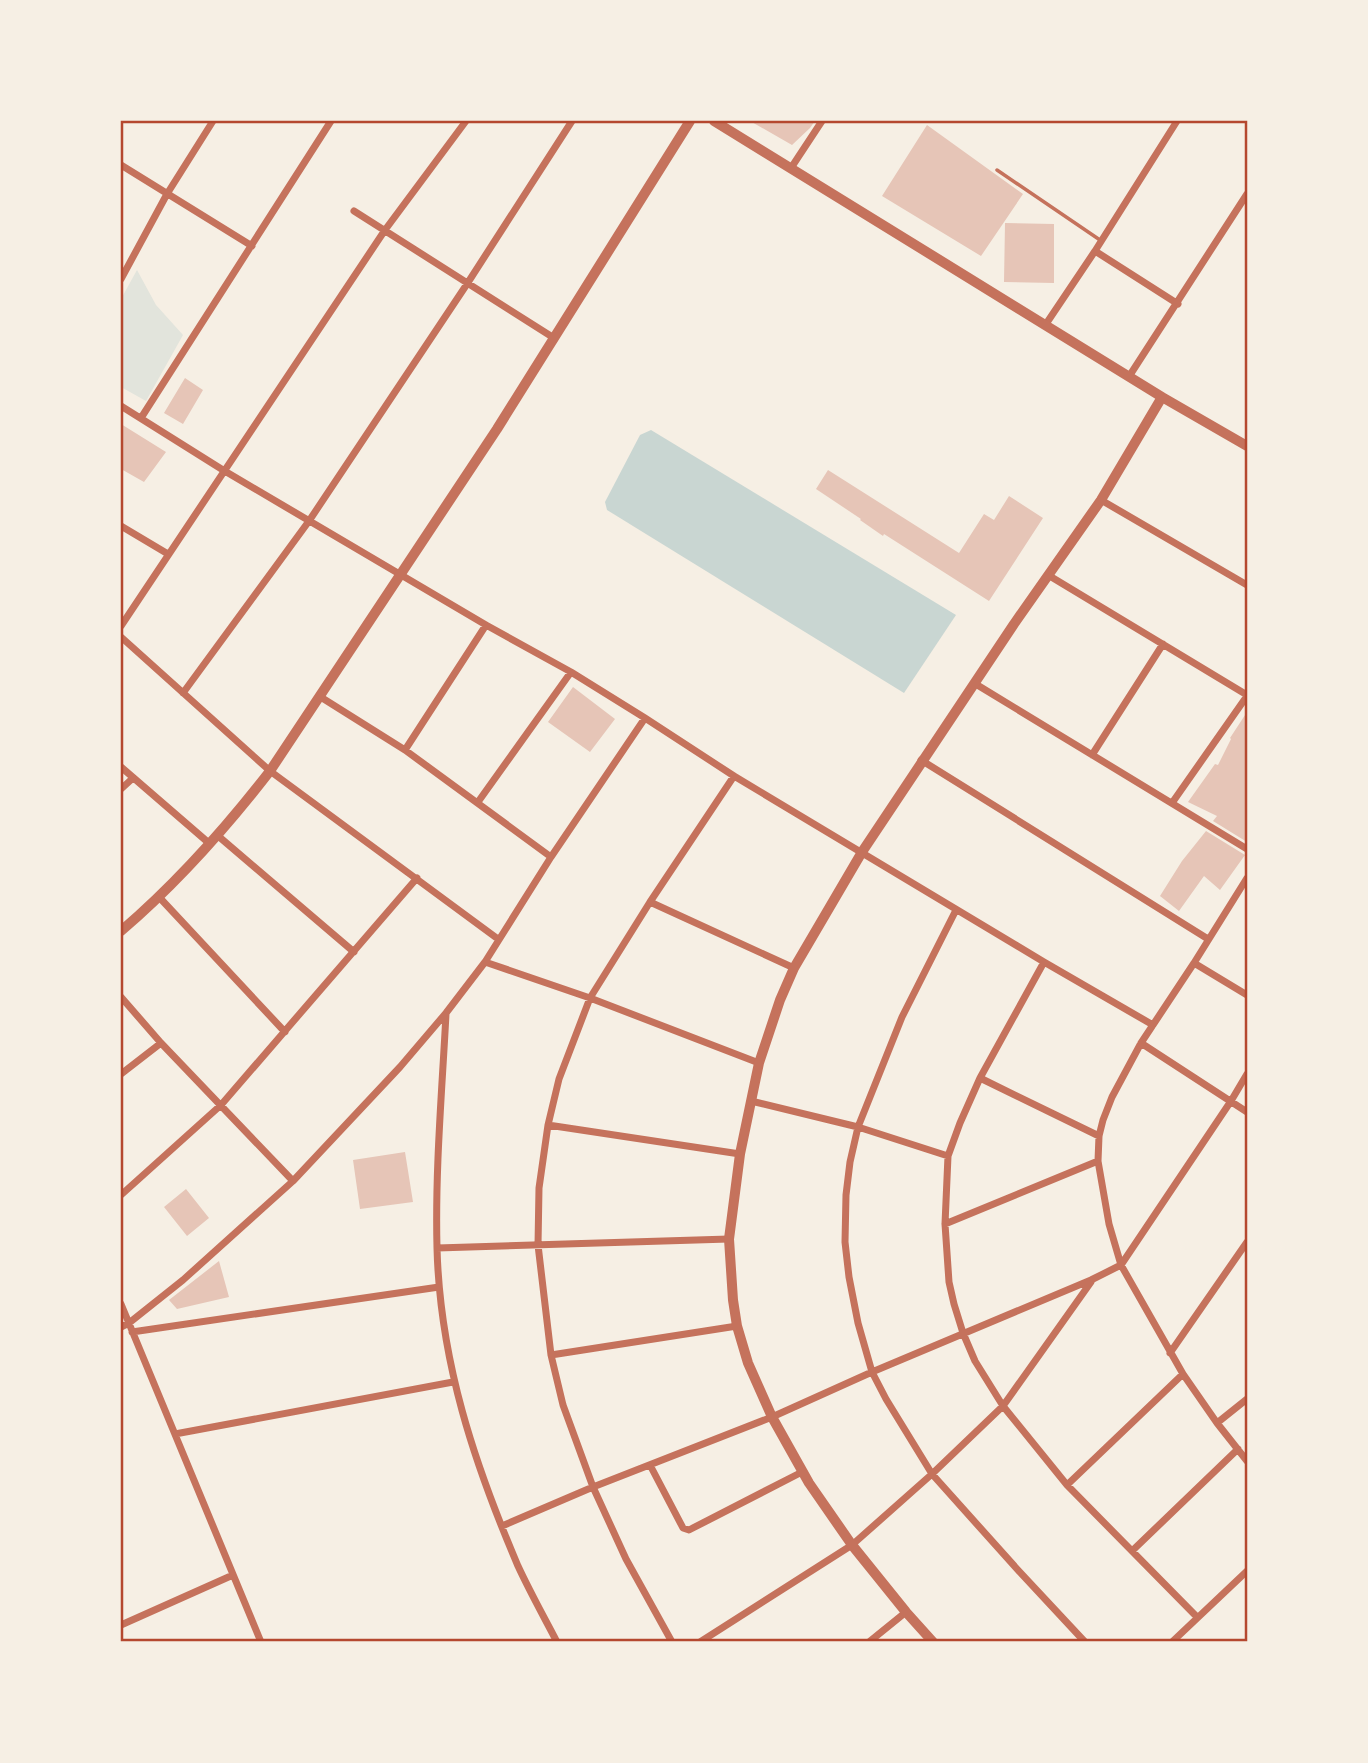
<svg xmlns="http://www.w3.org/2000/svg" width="1368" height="1763" viewBox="0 0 1368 1763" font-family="'Exo 2',sans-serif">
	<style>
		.green { fill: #e2e4dc }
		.water { fill: #c9d6d2 }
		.building { fill: #e6c5b7 }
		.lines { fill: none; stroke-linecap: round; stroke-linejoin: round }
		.service { stroke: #c5725c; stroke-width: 3.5 }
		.minor { stroke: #c5725c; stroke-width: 7 }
		.tertiary { stroke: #c5725c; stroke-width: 10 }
		.neatline { fill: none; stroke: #b5482f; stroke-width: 2.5 }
	</style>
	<rect width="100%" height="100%" fill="#f6efe4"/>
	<!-- green -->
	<path class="green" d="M 137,270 L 156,305 L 183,335 L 146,401 L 121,387 L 121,299 Z"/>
	<!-- water -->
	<path class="water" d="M 651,430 L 956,615 L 904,693 L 607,510 L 605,502 L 640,435 Z"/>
	<!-- building -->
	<path class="building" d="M 750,121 L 815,121 L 810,128 L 792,145 Z
		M 927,125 L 1023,194 L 981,256 L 882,196 Z
		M 1005,223 L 1054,224 L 1054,283 L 1004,282 Z
		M 185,378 L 203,390 L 183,424 L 164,413 Z
		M 121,424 L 166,452 L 144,482 L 121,469 Z
		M 828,470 L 959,553 L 984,514 L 994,520 L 1009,496 L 1043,518 L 989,601 L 884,534 L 883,536 L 860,520 L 861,519 L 816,489 Z
		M 573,687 L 615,719 L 590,752 L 548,722 Z
		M 1247,712 L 1247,842 L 1213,821 L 1217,816 L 1188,802 L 1215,764 L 1218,765 L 1231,739 L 1230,738 Z
		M 1206,831 L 1245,855 L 1220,890 L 1204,876 L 1179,911 L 1160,896 L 1182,861 Z
		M 405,1152 L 413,1202 L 360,1209 L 353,1160 Z
		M 186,1189 L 209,1218 L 187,1236 L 164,1207 Z
		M 219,1261 L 229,1297 L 177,1309 L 169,1300 Z"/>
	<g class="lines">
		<!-- service -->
		<path class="service" d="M 997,170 L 1100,240"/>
		<!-- minor -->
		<path class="minor" d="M 121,165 L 252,246
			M 791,168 L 822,121
			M 354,211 L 554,338
			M 1095,251 L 1178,304
			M 121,279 L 167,194 L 213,121
			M 1046,324 L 1095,251 L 1177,121
			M 1130,375 L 1247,194
			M 121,406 L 223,470 L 486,625 L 571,672 L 645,718 L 734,776 L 1044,962 L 1153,1025
			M 141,418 L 331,121
			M 1101,500 L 1247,585
			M 121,526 L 168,554
			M 1048,575 L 1247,695
			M 121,626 L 385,230 L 466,121
			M 121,637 L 270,771 L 498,939
			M 974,683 L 1247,849
			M 183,693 L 309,521 L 467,284 L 572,121
			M 319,696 L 405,750 L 551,857
			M 405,750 L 486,625
			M 1092,755 L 1163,644
			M 921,760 L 1208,939
			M 121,767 L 210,844
			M 121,789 L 133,778
			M 478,802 L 571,672
			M 1172,803 L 1247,696
			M 217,835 L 354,952
			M 1247,878 L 1194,963 L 1141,1043 L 1112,1097 L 1103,1120 L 1099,1136 L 1098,1161 L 1109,1224 L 1121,1265 L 1183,1374 L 1217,1423 L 1247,1461
			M 159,897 L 285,1032
			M 650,902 L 794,968
			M 956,910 L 902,1017 L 858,1127 L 850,1162 L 846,1195 L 845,1242 L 849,1277 L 858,1323 L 872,1372 L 886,1399 L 932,1474 L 1017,1569 L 1085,1642
			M 485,962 L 590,998 L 759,1063
			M 1044,962 L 980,1078 L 960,1123 L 948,1156 L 945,1224 L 949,1282 L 954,1304 L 963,1333 L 975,1361 L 1003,1406 L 1067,1485 L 1197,1617
			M 1194,963 L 1247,995
			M 121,997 L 161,1043 L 293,1181
			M 446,1014 C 442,1091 435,1170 437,1248 C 440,1361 474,1463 518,1566 C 530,1592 544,1617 557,1642
			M 1141,1043 L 1247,1112
			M 121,1074 L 161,1043
			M 980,1078 L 1099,1136
			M 751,1101 L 858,1127 L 948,1156
			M 548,1125 L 740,1154
			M 121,1195 L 221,1105 L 417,878
			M 945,1224 L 1098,1161
			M 437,1248 L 729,1239
			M 121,1304 L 261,1642
			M 121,1327 L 129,1323 L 183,1280 L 293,1181 L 400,1067 L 446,1013 L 485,962 L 551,857 L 645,718
			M 132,1332 L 439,1287
			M 1170,1353 L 1247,1242
			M 551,1355 L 737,1326
			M 1217,1423 L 1247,1399
			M 175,1434 L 453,1382
			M 650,1465 L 683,1528 L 689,1530 L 802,1472
			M 1067,1485 L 1183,1374
			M 502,1526 L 593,1487 L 772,1417 L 872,1372 L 1091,1280 L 1121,1265 L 1231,1101 L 1247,1074
			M 1132,1551 L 1238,1449
			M 121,1625 L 233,1575
			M 672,1642 L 626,1559 L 593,1487 L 563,1405 L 551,1355 L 538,1245 L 539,1188 L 548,1125 L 559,1079 L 590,998 L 650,902 L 734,776
			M 700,1642 L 852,1545 L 932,1474 L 1003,1406 L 1091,1282
			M 869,1642 L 906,1612
			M 1172,1642 L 1247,1571"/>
		<!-- tertiary -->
		<path class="tertiary" d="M 714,121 L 1162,397 L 1101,500 L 1014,624 L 862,852 L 794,968 L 780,1000 L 759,1063 L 740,1154 L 729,1239 L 733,1300 L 737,1326 L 748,1363 L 772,1417 L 809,1483 L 852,1545 L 906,1612 L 933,1642
			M 1162,397 L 1247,446
			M 121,931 C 176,884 225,829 270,771 L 497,429 L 690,121"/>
	</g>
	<!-- border -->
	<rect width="1368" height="1763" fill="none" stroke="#f6efe4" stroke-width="245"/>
	<rect x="122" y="122" width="1124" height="1518" class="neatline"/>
</svg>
